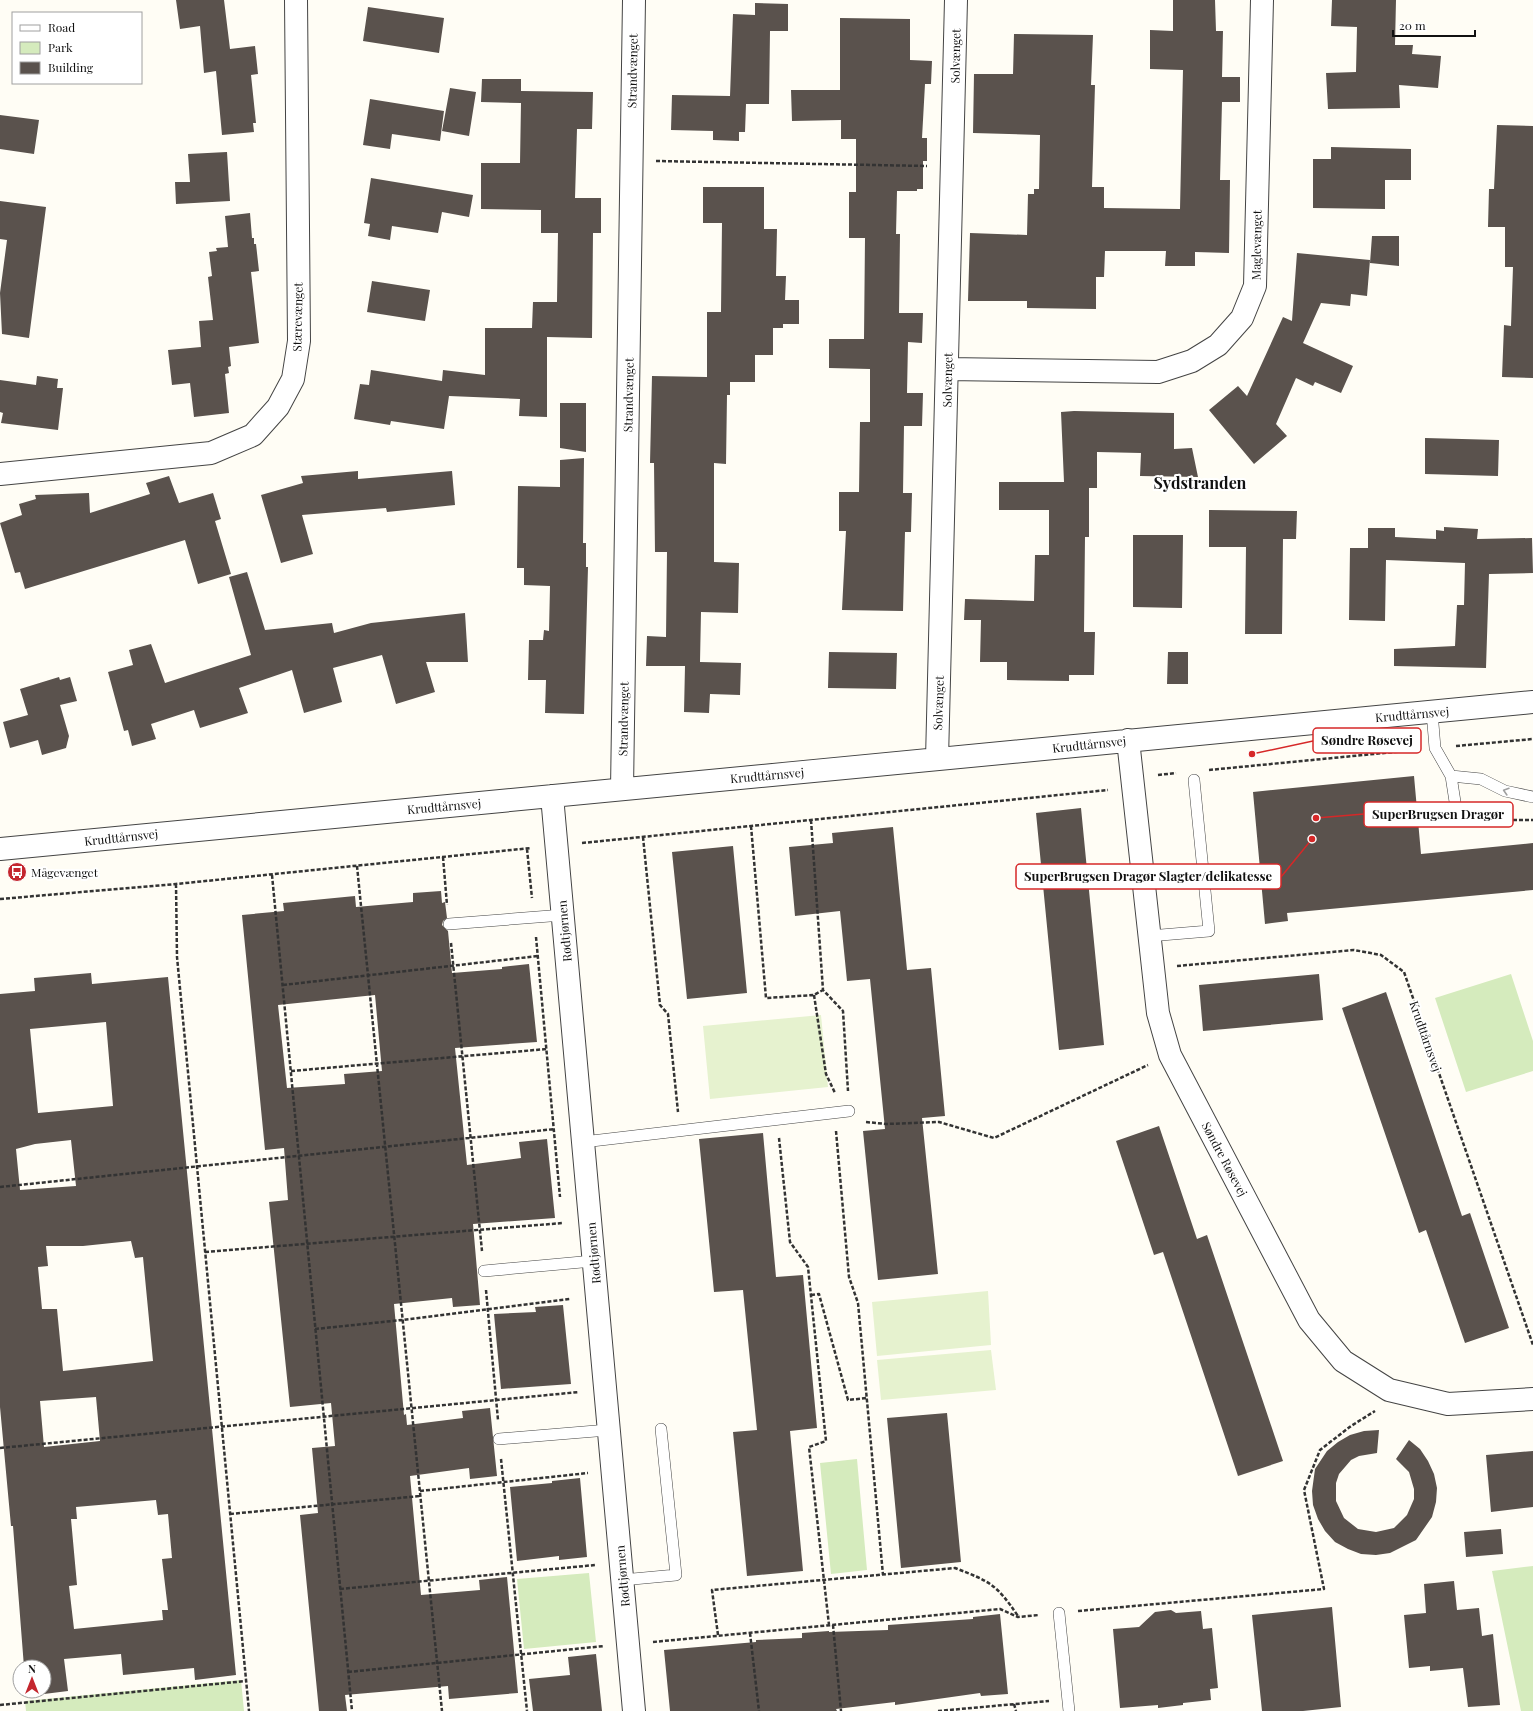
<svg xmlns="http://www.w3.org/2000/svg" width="1533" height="1711" viewBox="0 0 1533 1711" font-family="'Playfair Display',serif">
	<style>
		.green { fill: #d5ebbd }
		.pitch { fill: #e6f2cf }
		.building { fill: #5a524d; fill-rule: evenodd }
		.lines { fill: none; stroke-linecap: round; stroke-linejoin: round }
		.service-casing { stroke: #444; stroke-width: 12 }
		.minor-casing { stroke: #444; stroke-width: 24 }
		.path { stroke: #333; stroke-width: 2.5; stroke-dasharray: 4 2; stroke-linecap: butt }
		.service { stroke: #fff; stroke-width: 11 }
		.minor { stroke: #fff; stroke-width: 22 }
		.oneway { stroke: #a0a0a0 }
		.labels { text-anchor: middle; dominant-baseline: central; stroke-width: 4; stroke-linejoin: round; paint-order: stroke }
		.street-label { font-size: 12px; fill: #111; stroke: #fff }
		.poi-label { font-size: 12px; fill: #111; stroke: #fff; text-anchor: start }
		.district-label { font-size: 16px; font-weight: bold; fill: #111; stroke: #fff }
		.leader { fill: none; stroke: #d62828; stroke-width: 1.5 }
		.callout-dot { fill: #d62828; stroke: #fff; stroke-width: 1.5 }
		.callout { fill: #fff; stroke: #d62828; stroke-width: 1.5 }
		.callout-label { font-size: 13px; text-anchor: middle; font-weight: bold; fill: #111 }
	</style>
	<rect width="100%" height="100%" fill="#fffdf5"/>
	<!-- green -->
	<path class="green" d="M 1511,974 L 1533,1041 L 1533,1071 L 1466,1092 L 1435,998 Z
		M 857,1459 L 867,1570 L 831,1574 L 820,1463 Z
		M 1533,1566 L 1533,1711 L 1521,1711 L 1492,1571 Z
		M 589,1573 L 596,1642 L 524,1649 L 517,1579 Z
		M 241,1680 L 244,1711 L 26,1711 L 25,1701 Z"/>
	<!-- pitch -->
	<path class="pitch" d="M 821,1015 L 828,1087 L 710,1099 L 703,1026 Z
		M 988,1291 L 991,1345 L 877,1356 L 872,1302 Z
		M 991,1350 L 996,1390 L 881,1400 L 877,1360 Z"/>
	<!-- building -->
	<path class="building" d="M 176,0 L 224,0 L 230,49 L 255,46 L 258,74 L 251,75 L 256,123 L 253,123 L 254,132 L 222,135 L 216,71 L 204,73 L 200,26 L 180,29 Z
		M 1173,0 L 1215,0 L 1216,31 L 1223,31 L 1222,77 L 1240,77 L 1240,102 L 1222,102 L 1220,180 L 1230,180 L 1229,253 L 1195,252 L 1195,266 L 1165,266 L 1166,251 L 1105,251 L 1104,277 L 1096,277 L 1096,309 L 1027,308 L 1027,301 L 968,301 L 970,233 L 1027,235 L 1028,194 L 1034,194 L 1034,189 L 1039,189 L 1040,135 L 973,133 L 974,74 L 1013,74 L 1014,34 L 1093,35 L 1091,85 L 1095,85 L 1092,187 L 1104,187 L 1104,208 L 1180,209 L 1183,70 L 1150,69 L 1150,30 L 1173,31 Z
		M 1332,0 L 1396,0 L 1395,45 L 1413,45 L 1412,54 L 1441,56 L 1438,88 L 1399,85 L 1400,108 L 1328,109 L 1326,73 L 1356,72 L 1357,27 L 1331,26 Z
		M 755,3 L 788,4 L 788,31 L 770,31 L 769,104 L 746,104 L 745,132 L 739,132 L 739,141 L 713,140 L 713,131 L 671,130 L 672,95 L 730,96 L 733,14 L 755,15 Z
		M 368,7 L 444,18 L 439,53 L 363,41 Z
		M 840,18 L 910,19 L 910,60 L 932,61 L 931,84 L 925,84 L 922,138 L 927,138 L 927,161 L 923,161 L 923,189 L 917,189 L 917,191 L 897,191 L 896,234 L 900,234 L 899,313 L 923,313 L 922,343 L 908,342 L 907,393 L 923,393 L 922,426 L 904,426 L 903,493 L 912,493 L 911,532 L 905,532 L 903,611 L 842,610 L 846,531 L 839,531 L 839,492 L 859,492 L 860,422 L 870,422 L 870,369 L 829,368 L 829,339 L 864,339 L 865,238 L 849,238 L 849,192 L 856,192 L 856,139 L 841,139 L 841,120 L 792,121 L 791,90 L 840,90 Z
		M 482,79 L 521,79 L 521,91 L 593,92 L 592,129 L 577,129 L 575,198 L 601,198 L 601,233 L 593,233 L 592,338 L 547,337 L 547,417 L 519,416 L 520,399 L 449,396 L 444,429 L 391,421 L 390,425 L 354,419 L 360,384 L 369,385 L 371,370 L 442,381 L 443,370 L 485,375 L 485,328 L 532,328 L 533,302 L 557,302 L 558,233 L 541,233 L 541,210 L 481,209 L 481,163 L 520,163 L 521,103 L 481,102 Z
		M 450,88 L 476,92 L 469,136 L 442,131 Z
		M 370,99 L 444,111 L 440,141 L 392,134 L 390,149 L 363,145 Z
		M 0,115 L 39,120 L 34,154 L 0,149 Z
		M 1497,125 L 1533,126 L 1533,378 L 1502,377 L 1504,325 L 1511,326 L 1513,267 L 1505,267 L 1505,227 L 1488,227 L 1489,189 L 1494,189 Z
		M 1331,147 L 1411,149 L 1411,180 L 1385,180 L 1385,209 L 1313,208 L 1313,159 L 1331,159 Z
		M 227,152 L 230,201 L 176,204 L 175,182 L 190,182 L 188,154 Z
		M 371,178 L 473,195 L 469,217 L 442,212 L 438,233 L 392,226 L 390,240 L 368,236 L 370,224 L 364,223 Z
		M 703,187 L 764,187 L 764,229 L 777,229 L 776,276 L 786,276 L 785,300 L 799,300 L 799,324 L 783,324 L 783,328 L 773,328 L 773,355 L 755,355 L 755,382 L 730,382 L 730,395 L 727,395 L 726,464 L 714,463 L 714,562 L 739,563 L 738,613 L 701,612 L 700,662 L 741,663 L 740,695 L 710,694 L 709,713 L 684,712 L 685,666 L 646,666 L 647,636 L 666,637 L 667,552 L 655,552 L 654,463 L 650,463 L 652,376 L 707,377 L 707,312 L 721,312 L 722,223 L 703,223 Z
		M 0,201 L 46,207 L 29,338 L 2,334 L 0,293 L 7,240 L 0,239 Z
		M 250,213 L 252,238 L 254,238 L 254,244 L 256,244 L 259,271 L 251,272 L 259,343 L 229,347 L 231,366 L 228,367 L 229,373 L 225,374 L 229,413 L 194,417 L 190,383 L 172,385 L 168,350 L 201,347 L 199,321 L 213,320 L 208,277 L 212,276 L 209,252 L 217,251 L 216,248 L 228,247 L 225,216 Z
		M 1372,236 L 1399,236 L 1399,266 L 1370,263 Z
		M 1297,253 L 1370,260 L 1367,296 L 1351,294 L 1350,306 L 1321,303 L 1303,343 L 1353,366 L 1341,393 L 1315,382 L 1313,386 L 1296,378 L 1276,424 L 1287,436 L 1254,464 L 1209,410 L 1238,386 L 1247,396 L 1283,317 L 1292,321 Z
		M 372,281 L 430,290 L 425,321 L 367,312 Z
		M 37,376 L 58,379 L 57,388 L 63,388 L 58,430 L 1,423 L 3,413 L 0,412 L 0,380 L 36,385 Z
		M 560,403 L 586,403 L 586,452 L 560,448 Z
		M 1074,411 L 1174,413 L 1174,449 L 1192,448 L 1198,477 L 1140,476 L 1141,453 L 1097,452 L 1097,488 L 1089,488 L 1089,537 L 1085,537 L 1084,632 L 1095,632 L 1094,675 L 1069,675 L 1069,681 L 1007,680 L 1007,662 L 980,662 L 981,620 L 964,620 L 965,599 L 1034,601 L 1035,555 L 1049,555 L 1049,510 L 999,510 L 999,482 L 1064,482 L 1061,412 Z
		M 1425,438 L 1499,440 L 1498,476 L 1425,474 Z
		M 584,458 L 583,543 L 586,543 L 586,567 L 588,567 L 584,714 L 545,713 L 546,680 L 528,680 L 529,640 L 543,640 L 544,630 L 549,631 L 550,586 L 524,585 L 524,568 L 517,568 L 518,486 L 560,487 L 560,460 Z
		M 358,471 L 358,479 L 452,471 L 455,505 L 387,512 L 386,508 L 302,515 L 313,554 L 281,563 L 261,495 L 303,483 L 301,476 Z
		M 169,476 L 179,503 L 213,493 L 221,519 L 215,521 L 231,574 L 198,584 L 185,540 L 25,589 L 20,572 L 15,573 L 0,523 L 22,515 L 19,504 L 36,499 L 35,495 L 89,493 L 90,513 L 150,494 L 146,483 Z
		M 1209,510 L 1297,511 L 1296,539 L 1283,539 L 1282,634 L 1245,634 L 1246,547 L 1209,547 Z
		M 1444,527 L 1478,529 L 1477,539 L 1532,538 L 1533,573 L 1489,574 L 1486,668 L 1394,666 L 1394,649 L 1455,646 L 1457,605 L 1464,605 L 1465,563 L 1386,560 L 1385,621 L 1349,620 L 1350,548 L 1368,548 L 1368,528 L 1395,528 L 1395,537 L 1436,539 L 1436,530 L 1444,531 Z
		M 1133,535 L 1183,535 L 1182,608 L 1133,607 Z
		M 247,572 L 265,630 L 332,623 L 334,633 L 371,623 L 465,613 L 468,662 L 426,662 L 435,692 L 396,704 L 382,655 L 333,668 L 342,702 L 304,713 L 292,670 L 239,688 L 248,713 L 200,728 L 194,710 L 151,724 L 156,739 L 132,746 L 128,730 L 124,731 L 108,672 L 133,665 L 129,650 L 151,644 L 165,683 L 251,655 L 229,577 Z
		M 829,652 L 897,653 L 896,689 L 828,688 Z
		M 1168,652 L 1188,652 L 1188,684 L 1167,684 Z
		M 59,677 L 60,680 L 70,677 L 77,701 L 60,705 L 69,736 L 66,748 L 42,755 L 38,740 L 10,748 L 3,722 L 28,715 L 20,689 Z
		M 1414,776 L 1421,854 L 1533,843 L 1533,890 L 1287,913 L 1288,921 L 1265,924 L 1253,792 Z
		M 1081,808 L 1104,1045 L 1059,1050 L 1036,813 Z
		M 893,827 L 907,970 L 931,968 L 945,1116 L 922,1118 L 938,1274 L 878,1280 L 863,1131 L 885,1129 L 870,979 L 847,981 L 840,911 L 795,916 L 789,847 L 833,843 L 832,833 Z
		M 733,846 L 747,993 L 687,999 L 672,852 Z
		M 441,891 L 442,903 L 445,902 L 447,918 L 443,921 L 442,925 L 448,931 L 452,973 L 502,969 L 502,967 L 529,964 L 537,1042 L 455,1048 L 467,1165 L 521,1158 L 519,1142 L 547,1139 L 555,1218 L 473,1224 L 480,1305 L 453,1307 L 452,1298 L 394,1304 L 404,1415 L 406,1414 L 407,1425 L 463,1418 L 462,1411 L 490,1408 L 497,1476 L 470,1479 L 469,1468 L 410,1476 L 421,1595 L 480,1590 L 479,1580 L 507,1577 L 518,1693 L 449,1699 L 448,1686 L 345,1695 L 347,1711 L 319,1711 L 300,1515 L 318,1513 L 312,1448 L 335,1446 L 331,1403 L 290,1407 L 269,1202 L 288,1200 L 284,1148 L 265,1150 L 242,915 L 284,911 L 283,903 L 355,896 L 356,907 L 413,902 L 413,893 ZM 375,995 L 382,1071 L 344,1074 L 345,1084 L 287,1088 L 278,1005 Z
		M 91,973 L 92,984 L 168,977 L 236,1675 L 195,1680 L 194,1668 L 123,1675 L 121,1654 L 64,1659 L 68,1691 L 28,1696 L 27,1691 L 44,1691 L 44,1667 L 24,1667 L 13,1526 L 11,1526 L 0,1407 L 0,994 L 35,991 L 34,978 ZM 106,1022 L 113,1106 L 38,1113 L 30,1029 ZM 71,1140 L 76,1186 L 20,1190 L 16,1149 L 35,1144 ZM 131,1241 L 135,1258 L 143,1257 L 153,1361 L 63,1371 L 57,1309 L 42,1309 L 38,1267 L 48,1266 L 46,1246 L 83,1246 ZM 96,1397 L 100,1441 L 44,1447 L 40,1401 ZM 156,1500 L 158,1515 L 168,1514 L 172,1558 L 162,1559 L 168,1610 L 162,1610 L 163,1620 L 74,1629 L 69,1586 L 77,1585 L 71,1519 L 77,1519 L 76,1507 Z
		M 1319,974 L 1323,1020 L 1203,1031 L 1199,985 Z
		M 1386,992 L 1462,1216 L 1470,1213 L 1509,1328 L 1465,1343 L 1426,1230 L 1419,1233 L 1342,1008 Z
		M 1159,1126 L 1197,1239 L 1207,1235 L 1283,1461 L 1238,1476 L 1163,1252 L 1154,1255 L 1116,1141 Z
		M 763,1133 L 776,1277 L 803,1275 L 817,1428 L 790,1431 L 803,1571 L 747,1576 L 733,1432 L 757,1430 L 743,1290 L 714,1292 L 699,1139 Z
		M 563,1305 L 571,1384 L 501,1389 L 494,1314 L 536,1312 L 535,1307 Z
		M 947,1413 L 961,1562 L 901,1568 L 887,1418 Z
		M 1379,1430 L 1377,1453 L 1359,1456 L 1351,1460 L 1339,1474 L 1336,1483 L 1336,1501 L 1344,1518 L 1358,1529 L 1376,1532 L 1394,1528 L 1407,1515 L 1414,1499 L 1414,1489 L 1409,1472 L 1396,1459 L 1409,1440 L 1420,1449 L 1428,1461 L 1434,1474 L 1437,1488 L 1436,1502 L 1432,1517 L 1416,1540 L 1390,1553 L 1376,1555 L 1361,1554 L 1348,1549 L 1335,1542 L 1325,1531 L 1318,1519 L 1313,1505 L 1312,1491 L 1315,1469 L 1327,1451 L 1338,1442 L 1350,1435 L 1364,1431 Z
		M 1533,1451 L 1533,1507 L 1491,1512 L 1486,1455 Z
		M 580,1478 L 587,1557 L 559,1560 L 559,1556 L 517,1561 L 510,1487 L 552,1483 L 552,1481 Z
		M 1501,1529 L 1503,1554 L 1466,1557 L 1464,1532 Z
		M 1454,1581 L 1457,1610 L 1479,1608 L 1482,1636 L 1493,1634 L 1500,1705 L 1468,1707 L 1463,1668 L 1430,1671 L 1430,1666 L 1409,1668 L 1404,1615 L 1426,1613 L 1424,1584 Z
		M 1332,1607 L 1341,1707 L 1303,1711 L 1262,1711 L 1252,1615 Z
		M 1171,1610 L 1176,1613 L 1201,1611 L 1203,1629 L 1212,1628 L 1218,1688 L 1210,1689 L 1211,1700 L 1183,1703 L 1183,1705 L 1158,1708 L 1158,1705 L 1120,1708 L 1113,1629 L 1139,1627 L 1155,1612 Z
		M 1000,1614 L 1008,1694 L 981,1696 L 980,1693 L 895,1705 L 895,1702 L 836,1709 L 837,1711 L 670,1711 L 664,1650 L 756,1642 L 756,1640 L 802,1638 L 802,1633 L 829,1631 L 829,1632 L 888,1630 L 888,1625 L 973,1619 L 973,1617 Z
		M 596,1654 L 602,1711 L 533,1711 L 529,1679 L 570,1675 L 568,1657 Z"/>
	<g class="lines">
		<!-- service casing -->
		<g class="service-casing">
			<path id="service" d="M 1432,712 L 1435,748 L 1451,776 L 1458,821
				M 1451,776 L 1481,779 L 1505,791 L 1533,797
				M 449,924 L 563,915
				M 1149,936 L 1209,931 L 1194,780
				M 583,1142 L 849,1111
				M 484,1271 L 593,1261
				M 499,1439 L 608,1430
				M 622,1580 L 676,1575 L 661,1429
				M 1059,1613 L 1069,1711"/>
		</g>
		<!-- minor casing -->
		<g class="minor-casing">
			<path id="minor" d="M 947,369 L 1158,372 L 1192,361 L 1218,345 L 1242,318 L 1255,286 L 1262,0
				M 0,474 L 211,453 L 253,435 L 278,407 L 293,379 L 299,341 L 296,0
				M 1128,740 L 1158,1013 L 1170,1055 L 1309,1320 L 1343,1361 L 1389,1390 L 1448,1404 L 1533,1399
				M 937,759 L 956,0
				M 622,789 L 634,0
				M 552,796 L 634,1711
				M 0,849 L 1533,702"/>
		</g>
		<!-- path -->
		<path class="path" d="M 656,161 L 927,166
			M 1456,746 L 1533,739
			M 1209,770 L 1415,750
			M 1158,775 L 1176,773
			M 811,820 L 823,990 L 843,1011 L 848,1091
			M 1477,820 L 1533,820
			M 751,826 L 766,998 L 814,995 L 823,990
			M 643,837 L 660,1005 L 668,1014 L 678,1112
			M 582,843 L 1108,790
			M 527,849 L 532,898
			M 443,857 L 447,905
			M 357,866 L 442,1711
			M 272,875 L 352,1711
			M 176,884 L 177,957 L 249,1711
			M 0,899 L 176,884 L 531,848
			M 536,937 L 560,1197
			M 451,943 L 482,1251
			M 1177,966 L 1354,950 L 1381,955 L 1404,972 L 1533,1345
			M 283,985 L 538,956
			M 814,995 L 826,1074 L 835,1093
			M 291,1071 L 547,1049
			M 866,1122 L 886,1124 L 939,1122 L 994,1138 L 1148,1065
			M 836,1131 L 849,1277 L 858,1303 L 883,1575
			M 779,1138 L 790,1242 L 808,1267 L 826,1441 L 809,1447 L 829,1625
			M 0,1187 L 555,1129
			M 205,1252 L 563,1223
			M 486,1290 L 498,1420
			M 811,1295 L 819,1294 L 848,1400 L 867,1398
			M 315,1329 L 402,1320 L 570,1299
			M 0,1448 L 579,1392
			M 501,1459 L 527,1711
			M 420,1491 L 588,1473
			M 230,1514 L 420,1496
			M 340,1589 L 595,1565
			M 1078,1611 L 1324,1589 L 1304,1490 L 1320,1450 L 1351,1426 L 1375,1411
			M 833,1625 L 841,1711
			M 750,1633 L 759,1711
			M 718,1635 L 712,1590 L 955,1568 C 991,1582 996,1584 1018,1616
			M 653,1642 L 1000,1609 L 1018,1617 L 1039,1615
			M 348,1672 L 604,1646
			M 1014,1704 L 1016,1711
			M 0,1705 L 246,1681
			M 938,1711 L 1049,1701"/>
		<!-- service -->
		<use href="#service" class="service"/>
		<!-- minor -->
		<use href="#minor" class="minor"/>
	</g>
	<!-- one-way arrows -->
	<defs><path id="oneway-chevron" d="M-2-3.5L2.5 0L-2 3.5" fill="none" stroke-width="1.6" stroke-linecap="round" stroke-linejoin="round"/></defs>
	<use class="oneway" href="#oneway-chevron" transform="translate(1506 791) rotate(-163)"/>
	<!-- icons -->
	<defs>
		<g id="bus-disc" transform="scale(1)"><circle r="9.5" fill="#c4262e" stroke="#fff"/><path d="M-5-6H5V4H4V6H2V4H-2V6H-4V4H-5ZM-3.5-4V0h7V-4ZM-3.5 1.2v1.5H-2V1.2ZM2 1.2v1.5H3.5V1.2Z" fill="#fff"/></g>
	</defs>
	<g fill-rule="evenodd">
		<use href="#bus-disc" x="17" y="872"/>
	</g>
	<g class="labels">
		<!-- street labels -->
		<g class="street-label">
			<text transform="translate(955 56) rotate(-89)">Solvænget</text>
			<text transform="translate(632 71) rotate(-89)">Strandvænget</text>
			<text transform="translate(1256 245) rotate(-89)">Maglevænget</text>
			<text transform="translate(297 317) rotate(-89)">Stærevænget</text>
			<text transform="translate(947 380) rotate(-89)">Solvænget</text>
			<text transform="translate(628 395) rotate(-89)">Strandvænget</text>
			<text transform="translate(938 703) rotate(-88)">Solvænget</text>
			<text transform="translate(1412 714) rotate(-5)">Krudttårnsvej</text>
			<text transform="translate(623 719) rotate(-89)">Strandvænget</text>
			<text transform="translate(1089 744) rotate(-6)">Krudttårnsvej</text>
			<text transform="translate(767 775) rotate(-5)">Krudttårnsvej</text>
			<text transform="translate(444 806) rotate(-5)">Krudttårnsvej</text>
			<text transform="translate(121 837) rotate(-6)">Krudttårnsvej</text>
			<text transform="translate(564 931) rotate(-95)">Rødtjørnen</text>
			<text transform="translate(1426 1036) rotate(71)">Krudttårnsvej</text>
			<text transform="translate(1225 1159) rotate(62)">Søndre Røsevej</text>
			<text transform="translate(593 1253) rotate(-95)">Rødtjørnen</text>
			<text transform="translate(622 1576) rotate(-95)">Rødtjørnen</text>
		</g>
		<!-- poi labels -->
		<g class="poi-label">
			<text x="31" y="872">Mågevænget</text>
		</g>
		<!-- district labels -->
		<g class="district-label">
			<text x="1200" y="482">Sydstranden</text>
		</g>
	</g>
	<!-- callouts -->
	<path class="leader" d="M1252 754L1313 741M1316 818L1364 814M1312 839L1281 877"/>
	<g class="callout-dot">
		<circle cx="1252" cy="754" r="4"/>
		<circle cx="1316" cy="818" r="4"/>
		<circle cx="1312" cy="839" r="4"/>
	</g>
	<g class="callout">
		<rect x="1313" y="728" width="108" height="25" rx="4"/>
		<rect x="1364" y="802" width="149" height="25" rx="4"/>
		<rect x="1016" y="864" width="265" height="25" rx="4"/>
	</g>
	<g class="callout-label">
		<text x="1367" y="745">Søndre Røsevej</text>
		<text x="1438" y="819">SuperBrugsen Dragør</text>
		<text x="1148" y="881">SuperBrugsen Dragør Slagter/delikatesse</text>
	</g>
	<!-- legend -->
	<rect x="12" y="12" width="130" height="72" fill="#ffffff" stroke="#a0a0a0"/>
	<rect x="20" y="25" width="20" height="6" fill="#ffffff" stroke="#a0a0a0"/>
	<text x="48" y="32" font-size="12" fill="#111111">Road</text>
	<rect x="20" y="42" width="20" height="12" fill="#d5ebbd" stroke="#a0a0a0"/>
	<text x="48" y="52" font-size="12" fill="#111111">Park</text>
	<rect x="20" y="62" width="20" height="12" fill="#5a524d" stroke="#a0a0a0"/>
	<text x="48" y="72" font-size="12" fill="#111111">Building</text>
	<!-- north arrow -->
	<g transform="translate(32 1679)"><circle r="19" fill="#ffffff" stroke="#a0a0a0"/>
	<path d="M0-3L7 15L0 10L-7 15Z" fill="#c4262e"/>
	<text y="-6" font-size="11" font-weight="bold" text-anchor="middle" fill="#111111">N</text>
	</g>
	<!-- scale -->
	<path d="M1393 30v6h82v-6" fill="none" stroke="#111111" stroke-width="2"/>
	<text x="1399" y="30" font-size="12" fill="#111111" stroke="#ffffff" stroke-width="3" paint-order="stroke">20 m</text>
</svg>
